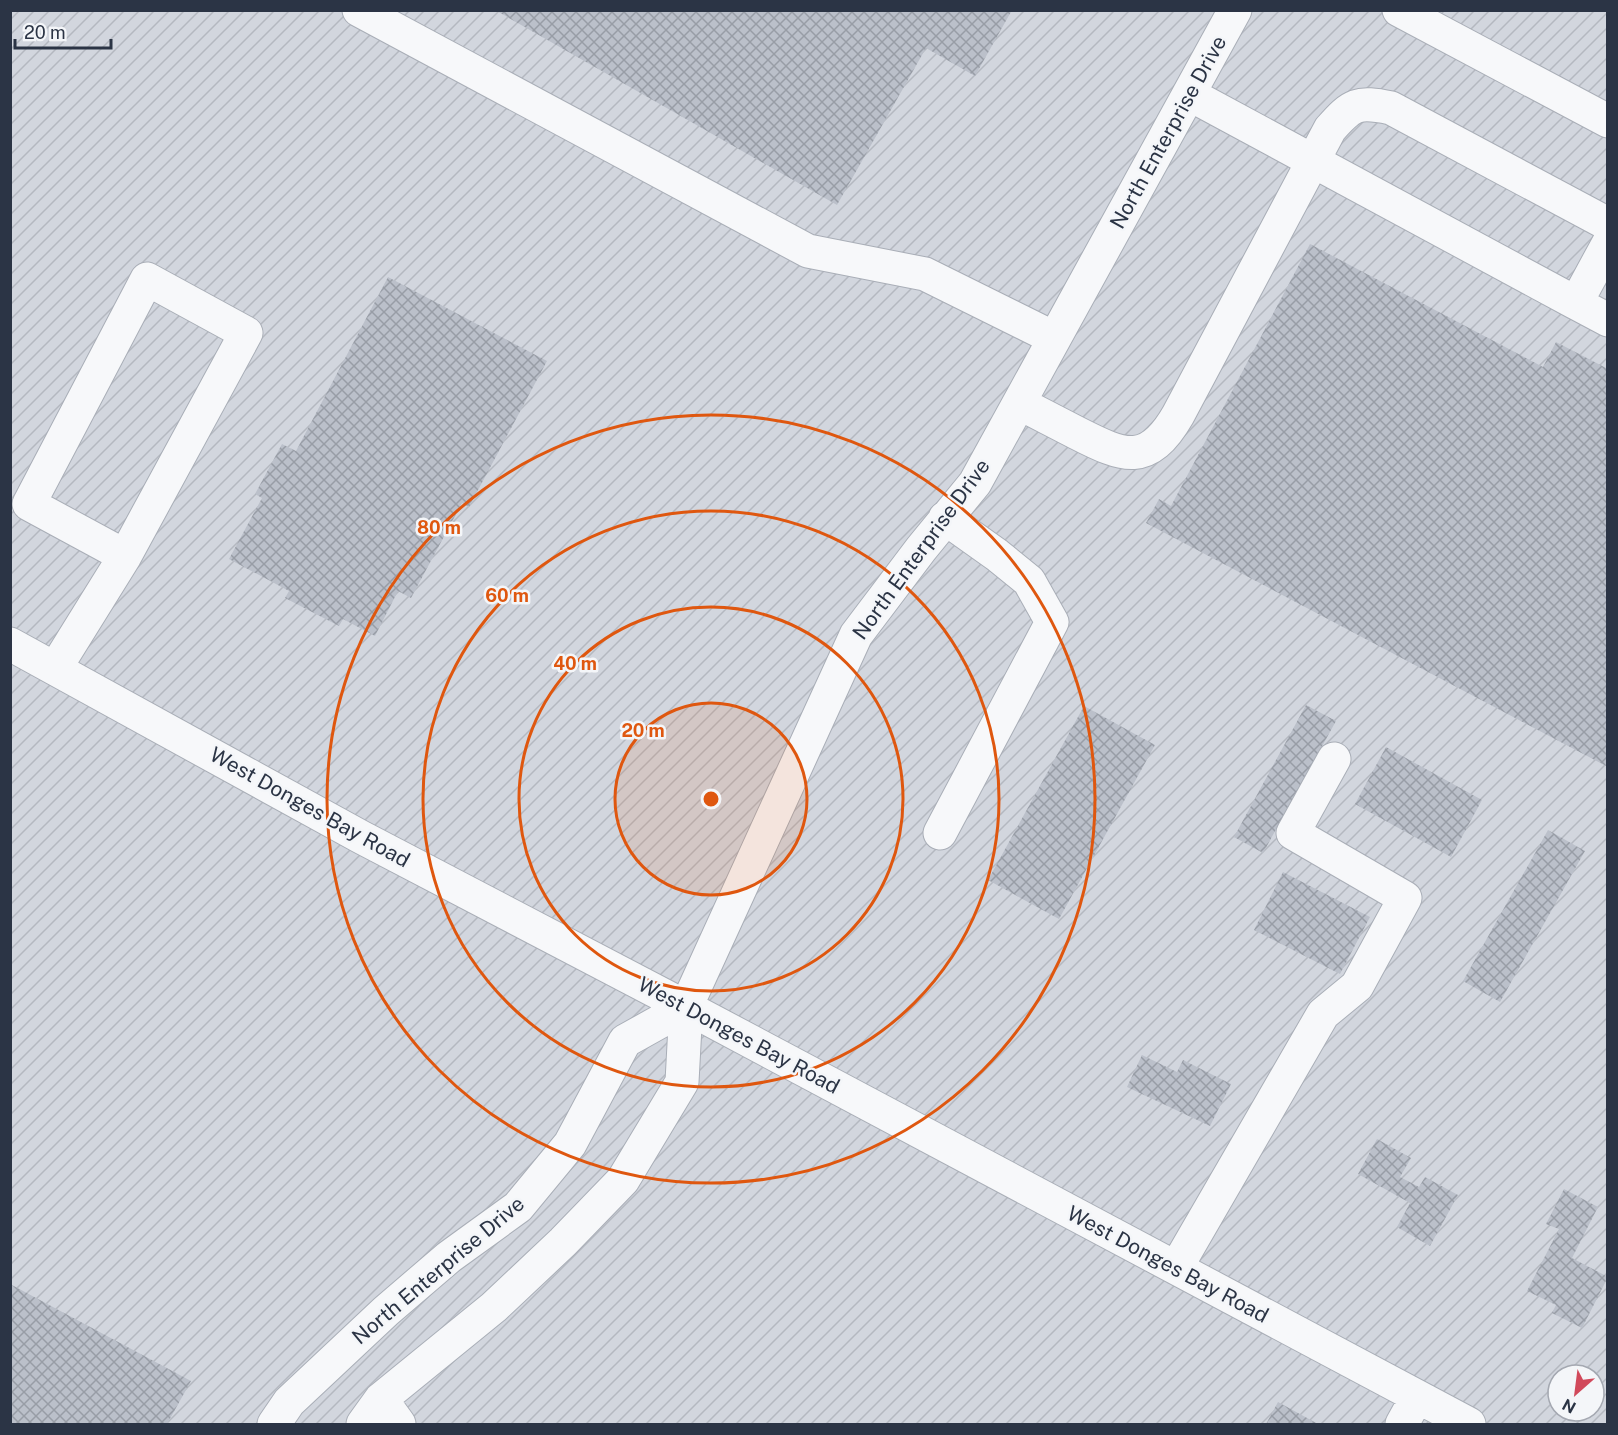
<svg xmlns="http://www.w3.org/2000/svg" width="1618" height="1435" viewBox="0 0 1618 1435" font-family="'Public Sans',sans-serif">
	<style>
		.industrial { fill: url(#industrial-furrows); fill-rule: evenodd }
		.building { fill: url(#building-cross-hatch) }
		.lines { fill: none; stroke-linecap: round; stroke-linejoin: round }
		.minor-casing { stroke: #a9aeb7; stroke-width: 35 }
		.minor { stroke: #f7f8fa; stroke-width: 33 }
		.ring { fill: none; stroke: #df570f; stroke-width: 3 }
		.labels { text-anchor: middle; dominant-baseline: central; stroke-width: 5; stroke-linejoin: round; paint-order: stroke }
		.street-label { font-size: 21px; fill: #2b3445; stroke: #f4f6f9 }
		.centre { fill: #df570f; stroke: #f4f6f9; stroke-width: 3 }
		.ring-label { font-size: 18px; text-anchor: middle; font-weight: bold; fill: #df570f; stroke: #f4f6f9; stroke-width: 5; stroke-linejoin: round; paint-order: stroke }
	</style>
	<defs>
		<pattern id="industrial-furrows" width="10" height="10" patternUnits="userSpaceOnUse" patternTransform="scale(1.5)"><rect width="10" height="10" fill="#d2d6de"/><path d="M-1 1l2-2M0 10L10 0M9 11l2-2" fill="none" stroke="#b4b8c0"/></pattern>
		<pattern id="building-cross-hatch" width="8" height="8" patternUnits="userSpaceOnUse" patternTransform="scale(1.5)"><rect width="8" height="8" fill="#bbc0ca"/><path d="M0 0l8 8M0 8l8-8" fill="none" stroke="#989da6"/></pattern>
	</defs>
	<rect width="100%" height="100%" fill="#e4e7ec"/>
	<!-- industrial -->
	<path class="industrial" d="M 10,11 L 1607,11 L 1607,1424 L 11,1424 ZM 1558,1375 L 1594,1375 L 1594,1411 L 1558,1411 Z"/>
	<!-- building -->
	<path class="building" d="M 495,10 L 1012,10 L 975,76 L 926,48 L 837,205 Z
		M 1310,244 L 1543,367 L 1556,342 L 1608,369 L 1608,767 L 1146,523 L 1159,499 L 1171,506 Z
		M 388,277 L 547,361 L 469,507 L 462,503 L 411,598 L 398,591 L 375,636 L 343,619 L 339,626 L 285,598 L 289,591 L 229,559 L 262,498 L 255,494 L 282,444 L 296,451 Z
		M 1306,705 L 1336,721 L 1263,853 L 1234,837 Z
		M 1084,706 L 1155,745 L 1059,919 L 988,880 Z
		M 1386,747 L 1482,800 L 1451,857 L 1355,804 Z
		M 1548,830 L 1585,851 L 1500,1002 L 1463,981 Z
		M 1283,872 L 1370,917 L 1340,974 L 1254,930 Z
		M 1142,1055 L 1177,1072 L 1183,1060 L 1231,1084 L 1210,1126 L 1127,1087 Z
		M 1377,1139 L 1411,1158 L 1400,1177 L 1419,1187 L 1425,1177 L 1458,1195 L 1430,1246 L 1397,1227 L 1410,1203 L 1358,1174 Z
		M 1564,1189 L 1598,1207 L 1572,1258 L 1608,1277 L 1582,1328 L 1552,1313 L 1556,1305 L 1527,1291 L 1559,1229 L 1546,1224 Z
		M 10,1284 L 191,1381 L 167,1424 L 10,1424 Z
		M 1278,1402 L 1318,1424 L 1266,1424 Z"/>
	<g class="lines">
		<!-- minor casing -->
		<g class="minor-casing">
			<path id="minor" d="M 359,10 L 808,251 L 925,274 L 1054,338
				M 1399,10 L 1608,121
				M 1189,94 L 1576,303 L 1608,244
				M 1576,303 L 1608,320
				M 1019,403 C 1038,413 1058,423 1077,433 C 1124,457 1148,467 1178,415 L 1330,129 C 1352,104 1357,101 1391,108 L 1608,224
				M 10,644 L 361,837 L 686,1007 L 1469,1424
				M 56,667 L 125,556 L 246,333 L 147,279 L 29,504 L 125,556
				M 940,833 L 1052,622 L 1029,581 L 997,555 L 945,518
				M 1176,1268 L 1323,1014 L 1357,986 L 1405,898 L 1293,833 L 1334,759
				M 381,1399 L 399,1424
				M 274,1424 L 289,1402 L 386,1311 L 449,1257 L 518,1207 L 570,1144 L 625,1041 L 686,1007
				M 363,1424 L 381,1399 L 494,1307 L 563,1242 L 623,1180 L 682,1082 L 686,1007 L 856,635 L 921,549 L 975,483 L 1235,10
				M 1402,1424 L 1417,1397"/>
		</g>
		<!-- minor -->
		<use href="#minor" class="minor"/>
	</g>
	<!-- distance rings -->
	<circle cx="711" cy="799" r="96" fill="#df570f" fill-opacity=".12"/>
	<g class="ring">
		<circle cx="711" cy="799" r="96"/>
		<circle cx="711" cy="799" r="192"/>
		<circle cx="711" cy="799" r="288"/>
		<circle cx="711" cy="799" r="384"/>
	</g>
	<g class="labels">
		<!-- street labels -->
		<g class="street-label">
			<text transform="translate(1168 132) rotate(-61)">North Enterprise Drive</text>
			<text transform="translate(921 549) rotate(-54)">North Enterprise Drive</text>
			<text transform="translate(310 807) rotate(29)">West Donges Bay Road</text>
			<text transform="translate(739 1035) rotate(28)">West Donges Bay Road</text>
			<text transform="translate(1168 1264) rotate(28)">West Donges Bay Road</text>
			<text transform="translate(438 1270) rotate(-40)">North Enterprise Drive</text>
		</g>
	</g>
	<circle cx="711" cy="799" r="9" class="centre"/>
	<g class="ring-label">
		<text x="439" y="534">80 m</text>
		<text x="507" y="602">60 m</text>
		<text x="575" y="670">40 m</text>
		<text x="643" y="737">20 m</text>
	</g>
	<!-- border -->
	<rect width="1618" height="1435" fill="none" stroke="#2b3445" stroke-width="24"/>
	<!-- north arrow -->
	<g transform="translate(1576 1393) rotate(208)"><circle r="28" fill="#f4f6f9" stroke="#a4a8b1" stroke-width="1.5"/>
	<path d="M0-4.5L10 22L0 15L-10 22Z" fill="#d1495b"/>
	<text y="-9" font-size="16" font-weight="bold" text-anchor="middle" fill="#2b3445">N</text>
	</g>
	<!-- scale -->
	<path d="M15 39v9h96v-9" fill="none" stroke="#2b3445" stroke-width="3"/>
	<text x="24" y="39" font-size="18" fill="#2b3445" stroke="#f4f6f9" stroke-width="4.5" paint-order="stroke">20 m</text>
</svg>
